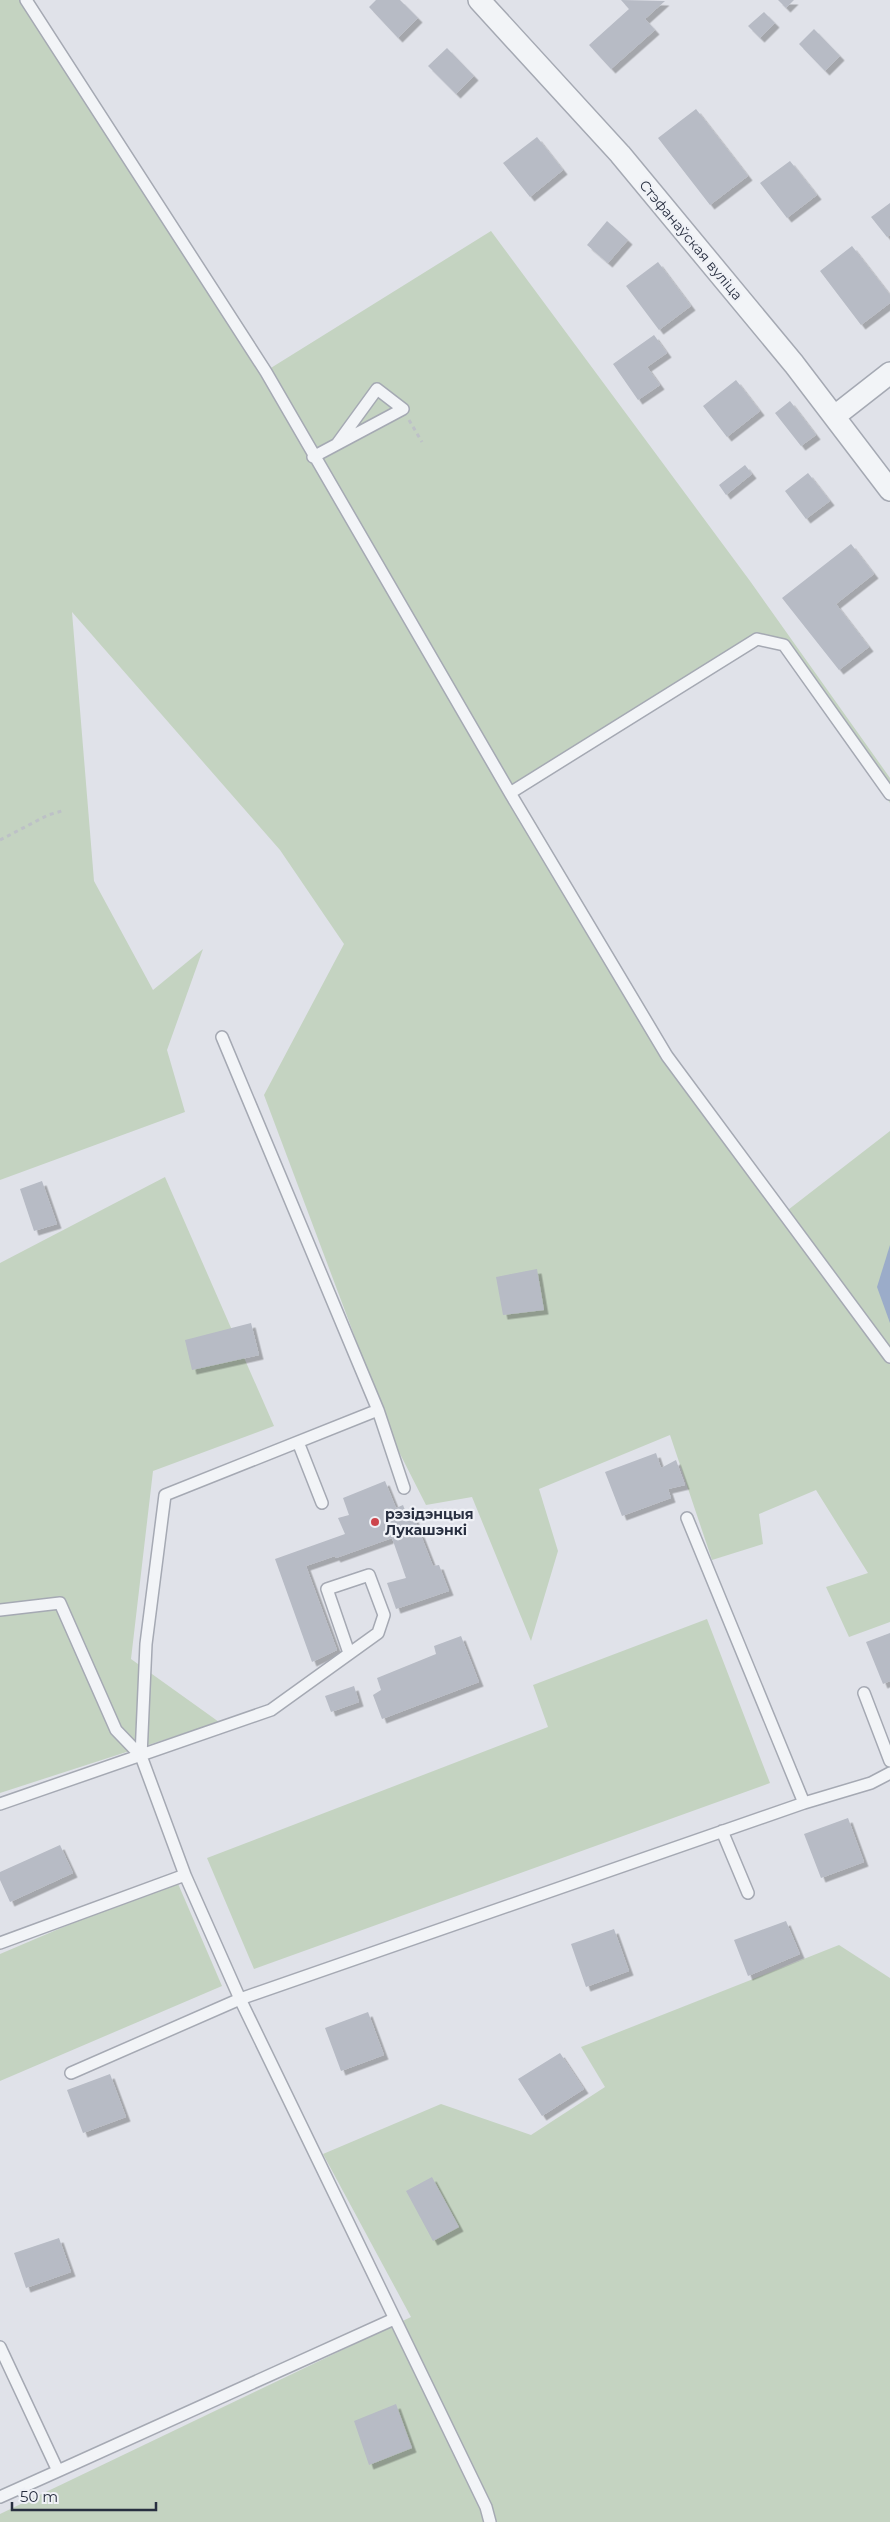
<svg xmlns="http://www.w3.org/2000/svg" width="890" height="2522" viewBox="0 0 890 2522" font-family="Montserrat,sans-serif">
	<style>
		.green { fill: #c4d3c1 }
		.water { fill: #9bacc9 }
		.building { fill: #b7bbc5; filter: url(#shadow) }
		.lines { fill: none; stroke-linecap: round; stroke-linejoin: round }
		.service-casing { stroke: #a5a9b3; stroke-width: 14 }
		.minor-casing { stroke: #a5a9b3; stroke-width: 24 }
		.path { stroke: #bdc1c7; stroke-width: 3; stroke-dasharray: 4 4; stroke-linecap: butt }
		.service { stroke: #f2f4f7; stroke-width: 11 }
		.minor { stroke: #f2f4f7; stroke-width: 21 }
		.poi-dot { fill: #cd454c; stroke: #eff1f6; stroke-width: 2 }
		.labels { text-anchor: middle; dominant-baseline: central; stroke-width: 4.5; stroke-linejoin: round; paint-order: stroke }
		.street-label { font-size: 14px; fill: #282f40; stroke: #eff1f6 }
		.poi-label { font-size: 14px; font-weight: bold; fill: #282f40; stroke: #eff1f6; text-anchor: start }
	</style>
	<defs>
		<filter id="shadow"><feDropShadow dx="4.5" dy="4.5" stdDeviation="0" flood-color="#0004"/></filter>
	</defs>
	<rect width="100%" height="100%" fill="#e0e2e9"/>
	<!-- green -->
	<path class="green" d="M 0,0 L 26,0 L 266,371 L 491,231 L 750,581 L 890,778 L 890,803 L 784,645 L 757,639 L 510,794 L 667,1056 L 784,1213 L 890,1131 L 890,1622 L 849,1637 L 826,1587 L 868,1573 L 816,1490 L 759,1514 L 763,1544 L 712,1560 L 670,1435 L 539,1489 L 558,1551 L 531,1641 L 472,1497 L 426,1505 L 395,1444 L 264,1095 L 344,944 L 280,850 L 72,612 L 94,881 L 153,990 L 203,949 L 167,1050 L 185,1112 L 0,1180 Z
		M 165,1177 L 274,1426 L 153,1471 L 131,1659 L 219,1722 L 0,1793 L 0,1263 Z
		M 707,1619 L 770,1783 L 254,1969 L 207,1858 L 548,1727 L 533,1685 Z
		M 176,1879 L 222,1986 L 0,2081 L 0,1954 Z
		M 839,1945 L 890,1978 L 890,2522 L 0,2522 L 0,2514 L 411,2317 L 323,2154 L 441,2104 L 531,2135 L 605,2087 L 581,2047 Z"/>
	<!-- water -->
	<path class="water" d="M 890,1245 L 890,1323 L 877,1287 Z"/>
	<!-- building -->
	<path class="building" d="M 376,0 L 400,0 L 418,18 L 398,38 L 369,7 Z
		M 621,0 L 665,1 L 645,19 L 655,30 L 611,69 L 589,45 L 629,9 Z
		M 778,0 L 794,0 L 786,8 Z
		M 764,12 L 775,23 L 760,38 L 748,26 Z
		M 814,29 L 840,56 L 825,71 L 799,44 Z
		M 447,48 L 474,76 L 456,94 L 428,66 Z
		M 696,109 L 748,176 L 710,205 L 658,138 Z
		M 537,137 L 563,170 L 530,197 L 503,163 Z
		M 790,161 L 817,195 L 787,218 L 760,183 Z
		M 890,203 L 890,235 L 887,237 L 871,217 Z
		M 607,221 L 628,240 L 608,263 L 587,245 Z
		M 852,246 L 890,295 L 890,303 L 861,325 L 820,271 Z
		M 658,262 L 691,306 L 659,330 L 626,286 Z
		M 654,335 L 667,353 L 647,367 L 660,385 L 638,400 L 613,364 Z
		M 736,380 L 760,411 L 727,437 L 703,406 Z
		M 790,401 L 816,435 L 801,446 L 775,413 Z
		M 745,465 L 752,474 L 726,495 L 719,485 Z
		M 808,473 L 830,501 L 806,519 L 785,491 Z
		M 851,544 L 874,574 L 836,604 L 869,647 L 839,670 L 782,598 Z
		M 42,1181 L 57,1224 L 34,1231 L 20,1189 Z
		M 537,1269 L 544,1310 L 503,1315 L 496,1277 Z
		M 251,1323 L 259,1355 L 192,1370 L 185,1340 Z
		M 656,1453 L 661,1468 L 676,1460 L 685,1485 L 668,1489 L 671,1498 L 622,1516 L 605,1472 Z
		M 385,1481 L 396,1508 L 403,1505 L 408,1518 L 413,1515 L 433,1566 L 439,1565 L 449,1591 L 396,1609 L 387,1583 L 406,1578 L 392,1538 L 336,1558 L 335,1556 L 306,1566 L 337,1650 L 312,1662 L 275,1559 L 345,1534 L 338,1518 L 349,1515 L 343,1498 Z
		M 890,1633 L 890,1681 L 883,1684 L 866,1642 Z
		M 461,1636 L 479,1682 L 382,1719 L 373,1695 L 381,1690 L 377,1678 L 436,1654 L 434,1646 Z
		M 354,1686 L 359,1702 L 331,1712 L 325,1696 Z
		M 848,1818 L 864,1862 L 821,1878 L 804,1834 Z
		M 60,1845 L 73,1873 L 10,1902 L 0,1880 L 0,1872 Z
		M 786,1921 L 800,1954 L 748,1976 L 734,1940 Z
		M 614,1929 L 629,1971 L 586,1987 L 571,1944 Z
		M 368,2012 L 384,2055 L 341,2071 L 325,2028 Z
		M 560,2053 L 584,2089 L 542,2116 L 518,2079 Z
		M 110,2074 L 126,2117 L 83,2133 L 67,2090 Z
		M 432,2177 L 459,2227 L 433,2241 L 406,2191 Z
		M 59,2238 L 71,2272 L 26,2288 L 14,2253 Z
		M 396,2404 L 412,2448 L 369,2465 L 354,2421 Z"/>
	<g class="lines">
		<!-- service casing -->
		<g class="service-casing">
			<path id="service" d="M 26,0 L 266,372 L 510,793 L 667,1056 L 890,1357
				M 313,457 L 403,409 L 377,389 L 337,444
				M 510,793 L 757,639 L 784,645 L 890,794
				M 378,1410 L 404,1488
				M 298,1442 L 322,1503
				M 687,1518 L 804,1803 L 871,1783 L 890,1773
				M 0,1610 L 60,1603 L 116,1730 L 141,1756 L 185,1875 L 240,1999 L 486,2507 L 490,2522
				M 864,1693 L 890,1761
				M 141,1756 L 146,1644 L 165,1495 L 378,1410 L 222,1037
				M 0,1804 L 271,1710 L 378,1633 L 384,1615 L 369,1575 L 327,1589 L 349,1653
				M 722,1831 L 748,1893
				M 0,1943 L 185,1875
				M 71,2073 L 240,1999 L 804,1803
				M 0,2347 L 58,2471 L 0,2497
				M 58,2471 L 394,2319"/>
		</g>
		<!-- minor casing -->
		<g class="minor-casing">
			<path id="minor" d="M 479,0 L 620,154 L 794,364 L 890,490
				M 835,416 L 890,373"/>
		</g>
		<!-- path -->
		<path class="path" d="M 409,420 L 422,442
			M 0,840 L 48,815 L 65,810"/>
		<!-- service -->
		<use href="#service" class="service"/>
		<!-- minor -->
		<use href="#minor" class="minor"/>
	</g>
	<!-- markers -->
	<circle class="poi-dot" cx="375" cy="1522" r="5"/>
	<g class="labels">
		<!-- street labels -->
		<g class="street-label">
			<text transform="translate(691 240) rotate(50)">Стэфанаўская вуліца</text>
		</g>
		<!-- poi labels -->
		<g class="poi-label">
			<text x="385" y="1514">рэзідэнцыя<tspan x="385" dy="16">Лукашэнкі</tspan></text>
		</g>
	</g>
	<!-- scale -->
	<path d="M12 2502v8h144v-8" fill="none" stroke="#282f40" stroke-width="2.5"/>
	<text x="20" y="2502" font-size="15" fill="#282f40" stroke="#eff1f6" stroke-width="4" paint-order="stroke">50 m</text>
</svg>
